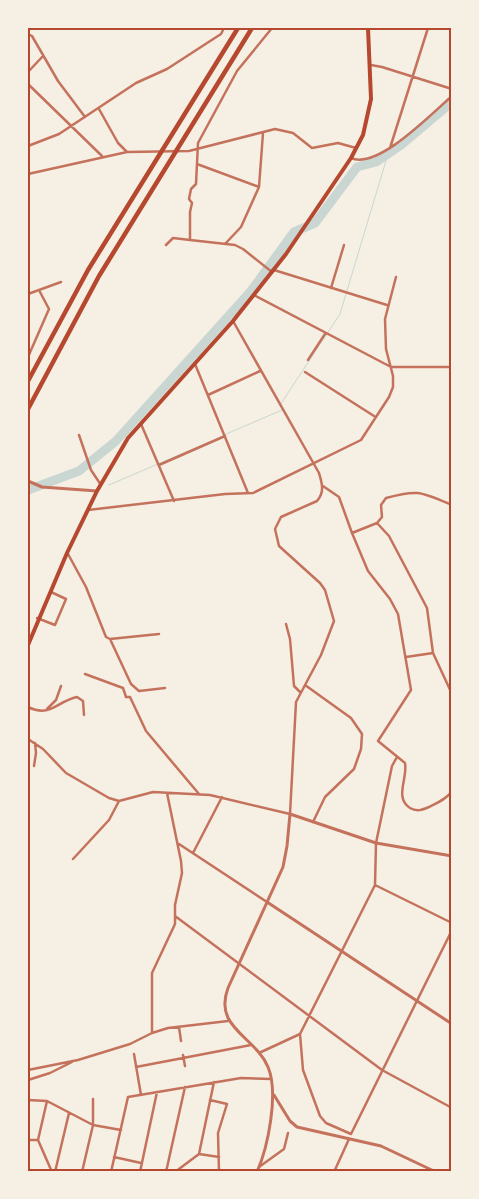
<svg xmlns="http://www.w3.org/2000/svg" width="479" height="1199" viewBox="0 0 479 1199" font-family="'Archivo Narrow',sans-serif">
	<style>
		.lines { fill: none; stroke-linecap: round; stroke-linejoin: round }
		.stream { stroke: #c9d6d2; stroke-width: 1 }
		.river { stroke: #c9d6d2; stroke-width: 9 }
		.minor { stroke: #c5725c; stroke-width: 2.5 }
		.tertiary { stroke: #c5725c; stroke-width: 3 }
		.primary { stroke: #b5482f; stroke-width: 4 }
		.motorway { stroke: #b5482f; stroke-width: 4.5 }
		.neatline { fill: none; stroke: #b5482f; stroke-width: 2 }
	</style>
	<rect width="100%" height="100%" fill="#f6efe4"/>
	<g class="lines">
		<!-- stream -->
		<path class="stream" d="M 280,405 L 340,314 L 388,154
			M 224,435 L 282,410
			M 109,485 L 209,442"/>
		<!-- river -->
		<path class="river" d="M 28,490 L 79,471 L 116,441 L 251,291 L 294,232 L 315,223 L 357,167 L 376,162 L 401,145 L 452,102"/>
		<!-- minor -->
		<path class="minor" d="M 28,34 L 32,36 L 58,81 L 85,117
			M 371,65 L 382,67 L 452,89
			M 28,72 L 43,56
			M 28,84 L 102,156
			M 99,109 L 118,143 L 127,152
			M 28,146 L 59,134 L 136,83 L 167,69 L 221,34 L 224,28
			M 390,148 L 428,28
			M 351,158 C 378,170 432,113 452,96
			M 197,164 L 259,187
			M 28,174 L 127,152 L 189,151 L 275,129 L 293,133 L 312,148 L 338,143 L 356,148
			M 225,244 L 241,227 L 259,187 L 263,133
			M 166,245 L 173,238 L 190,240
			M 274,270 L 387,305
			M 272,272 L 243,249 L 235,245 L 190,240 L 190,212 L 192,203 L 189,199 L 191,189 L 196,184 L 198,143 L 237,71 L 272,28
			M 331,288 L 344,245
			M 28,294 L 61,282
			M 254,295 L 391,367 L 452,367
			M 28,357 L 49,309 L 40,292
			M 308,360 L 325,334
			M 195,364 L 248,493
			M 305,372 L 374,416
			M 208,395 L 260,371
			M 141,424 L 174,501
			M 79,435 L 91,470 L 101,485
			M 159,465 L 225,436
			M 323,486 L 339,497 L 352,533 L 377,523 L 382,517 L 381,505 L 386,498 C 418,489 421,492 452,505
			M 88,510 L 225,494 L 253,493 L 361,440 L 389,397 L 393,387 L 393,376 L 386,349 L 385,319 L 396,277
			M 377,523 L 389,536 L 427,608 L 433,653 L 452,694
			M 352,533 L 368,571 L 390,599 L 398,614 L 411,690 L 378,741 L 405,763 C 408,778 394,798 410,808 C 417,812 422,810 429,807 C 437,803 447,799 452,791
			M 68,554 L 86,587 L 106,637 L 110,639 L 131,684 L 139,691 L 165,688
			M 37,618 L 55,625 L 66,599 L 51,592
			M 286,624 L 290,639 L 294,686 L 300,692
			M 110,639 L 159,634
			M 406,657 L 433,653
			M 85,674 L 123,688 L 126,697 L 130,697 L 146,731 L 199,794
			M 305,685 L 351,718 L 362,734 L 361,749 L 354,769 L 325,797 L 313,822
			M 28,707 C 51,718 57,701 77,697 L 83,701 L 84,715
			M 47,709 L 56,700 L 61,686
			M 28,739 L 43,749 L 66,773 L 109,798 L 119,801 L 153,792 L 210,795 L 290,814 L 296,702 L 321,655 L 334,621 L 325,590 L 320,583 L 279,546 L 275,529 L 281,517 L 317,501 C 325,492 322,483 319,473 L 233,321
			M 34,766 L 36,753 L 35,743
			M 179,844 L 267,902
			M 193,853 L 222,797
			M 73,859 L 109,820 L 119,801
			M 375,885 L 452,923
			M 175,916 L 382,1070 L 452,1108
			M 179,1027 L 181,1041
			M 152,1033 L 152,973 L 175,924 L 175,905 L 182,873 L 181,861 L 167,793
			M 259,1053 L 300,1034
			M 134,1054 L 141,1095
			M 183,1055 L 185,1066
			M 136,1067 L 251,1045
			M 28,1070 L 78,1060 L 130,1044 L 152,1033 L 168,1028 L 228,1021
			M 28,1080 L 50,1073 L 72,1062
			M 28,1100 L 47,1101 L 93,1125 L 121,1130
			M 210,1100 L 227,1104 L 218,1133 L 219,1172
			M 351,1134 L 326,1123 L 320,1116 L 303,1070 L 300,1034 L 375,885 L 376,843 L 392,766 L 397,757
			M 351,1134 L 452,930
			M 28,1140 L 38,1140 L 52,1172
			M 38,1140 L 47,1101
			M 199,1154 L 219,1157
			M 114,1157 L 141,1163
			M 259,1167 L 284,1149 L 288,1133
			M 55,1172 L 69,1113
			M 82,1172 L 93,1125 L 93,1099
			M 111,1172 L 128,1097 L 241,1078 L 271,1079
			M 140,1172 L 157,1092
			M 166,1172 L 185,1087
			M 175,1172 L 199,1154 L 214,1082
			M 334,1172 L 349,1139"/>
		<!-- tertiary -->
		<path class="tertiary" d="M 28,481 L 42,487 L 97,491
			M 267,902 L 452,1024
			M 274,1095 L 290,1121 L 297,1127 L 381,1146 L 436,1172
			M 257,1172 C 268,1147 279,1093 268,1067 C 255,1036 213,1028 228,988 L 283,867 L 287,846 L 290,814 L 376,843 L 452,856"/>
		<!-- primary -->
		<path class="primary" d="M 28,645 L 67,553 L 97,491 L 128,438 L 233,321 L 286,254 L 351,158 L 363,135 L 371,99 L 368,28"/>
		<!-- motorway -->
		<path class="motorway" d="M 28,381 L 88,270 L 238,28
			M 28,409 L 99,276 L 252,28"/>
	</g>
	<!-- border -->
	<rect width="479" height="1199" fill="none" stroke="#f6efe4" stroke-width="58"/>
	<rect x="29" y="29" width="421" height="1141" class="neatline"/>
</svg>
